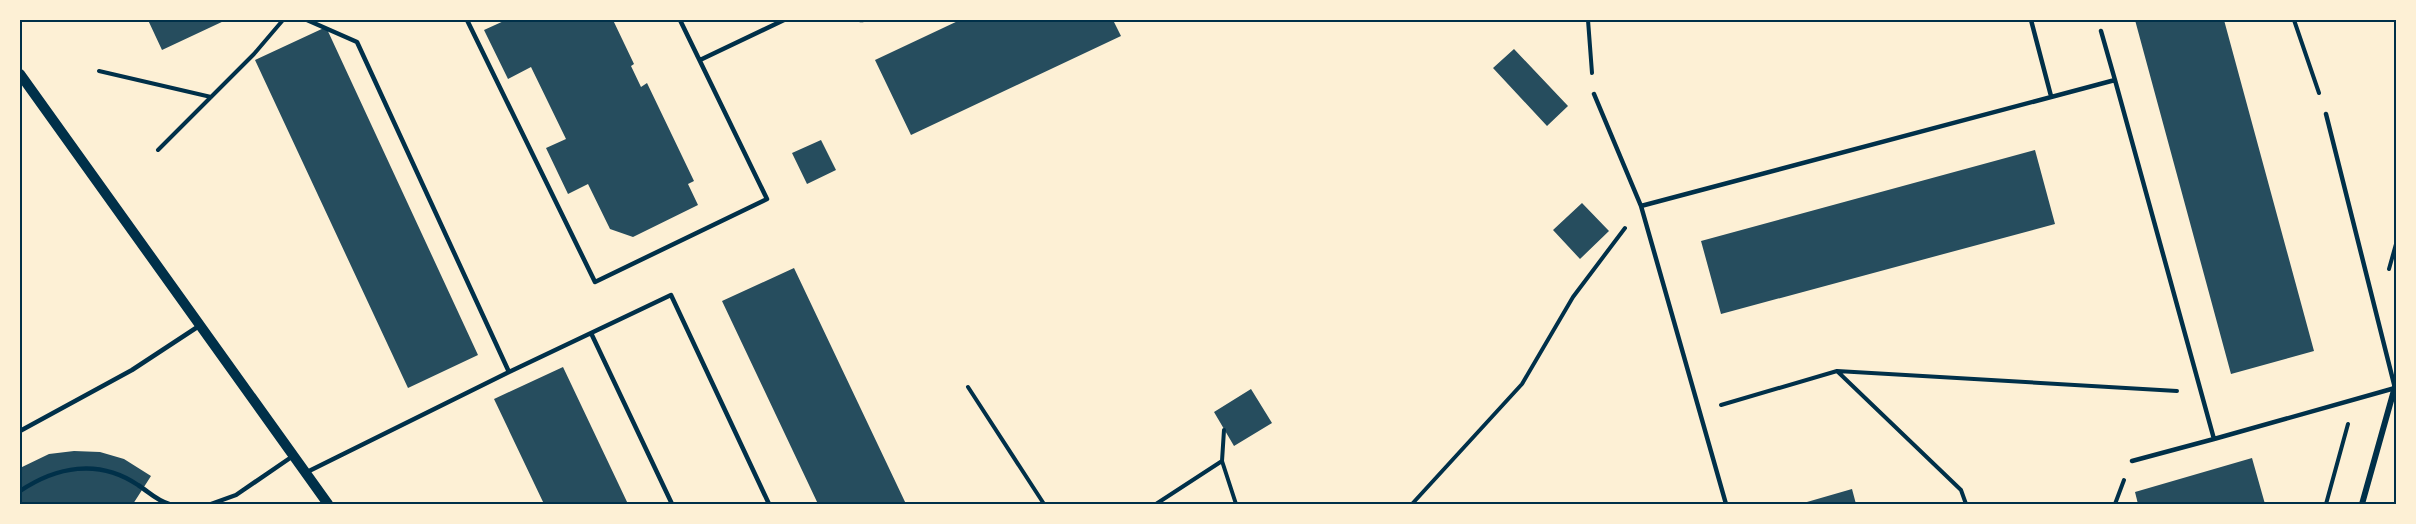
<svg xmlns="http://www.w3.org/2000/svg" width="2416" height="524" viewBox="0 0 2416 524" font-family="Montserrat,sans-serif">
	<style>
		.building { fill: #264d5e }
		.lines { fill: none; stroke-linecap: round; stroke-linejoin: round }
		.path { stroke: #003049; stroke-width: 4 }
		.service { stroke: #003049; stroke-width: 4.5 }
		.minor { stroke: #003049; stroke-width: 6 }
		.tertiary { stroke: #003049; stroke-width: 10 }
		.neatline { fill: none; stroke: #003049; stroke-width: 2 }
	</style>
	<rect width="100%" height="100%" fill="#fdf0d5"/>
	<!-- building -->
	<path class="building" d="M 148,20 L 226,20 L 162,50 Z
		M 506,20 L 613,20 L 634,64 L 631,66 L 641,87 L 647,83 L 694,181 L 688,184 L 698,205 L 633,237 L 610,229 L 588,184 L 568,194 L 546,148 L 566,139 L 531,67 L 508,79 L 484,30 Z
		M 960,20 L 1113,20 L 1121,36 L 911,135 L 875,60 Z
		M 2135,20 L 2224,20 L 2314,351 L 2231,374 Z
		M 326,27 L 478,355 L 408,388 L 255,60 Z
		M 1514,49 L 1568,106 L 1547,126 L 1493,68 Z
		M 821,140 L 836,170 L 807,184 L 792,153 Z
		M 2035,150 L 2055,224 L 1721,314 L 1701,241 Z
		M 1582,203 L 1609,231 L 1580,259 L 1553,230 Z
		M 794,268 L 906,504 L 818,504 L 722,301 Z
		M 563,367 L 628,504 L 544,504 L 494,399 Z
		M 1251,389 L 1272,423 L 1234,446 L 1214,412 Z
		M 74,451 L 100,452 L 124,459 L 151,476 L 133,504 L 20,504 L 20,468 L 49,454 Z
		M 2252,458 L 2265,504 L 2138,504 L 2135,492 Z
		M 1852,489 L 1856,504 L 1800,504 Z"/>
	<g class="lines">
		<!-- path -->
		<path class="path" d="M 1588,20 L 1592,73
			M 2294,20 L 2319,93
			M 99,71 L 211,97
			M 158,150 L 254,54 L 283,20
			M 2389,269 L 2396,244
			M 1837,371 L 2177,391
			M 968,387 L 1044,504
			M 1721,405 L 1837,371 L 1961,490 L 1966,504
			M 1224,430 L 1222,461 L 1236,504
			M 1156,504 L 1222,461
			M 1412,504 L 1522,384 L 1573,297 L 1625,228
			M 2115,504 L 2124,480
			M 2326,504 L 2348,424"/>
		<!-- service -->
		<path class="service" d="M 467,20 L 595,282 L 767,199 L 680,20
			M 860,20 L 863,20
			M 2031,20 L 2051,96
			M 2101,31 L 2115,80
			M 700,60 L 784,20
			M 1594,94 L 1641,206
			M 591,333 L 672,504
			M 509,372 L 671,295 L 769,504
			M 20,431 L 132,370 L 199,326
			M 2132,461 L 2214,439
			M 305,473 L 509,372 L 357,42 L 307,20
			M 20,491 C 56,467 98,458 138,485 C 149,492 156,500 169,504
			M 211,504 L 236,495 L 293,456
			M 1726,504 L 1641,206 L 2115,80 L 2214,439 L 2395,388 L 2326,114"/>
		<!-- minor -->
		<path class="minor" d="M 2362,504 L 2396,383"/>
		<!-- tertiary -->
		<path class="tertiary" d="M 20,74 L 328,504"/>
	</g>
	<!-- border -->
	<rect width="2416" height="524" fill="none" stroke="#fdf0d5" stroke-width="42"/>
	<rect x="21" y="21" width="2374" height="482" class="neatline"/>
</svg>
